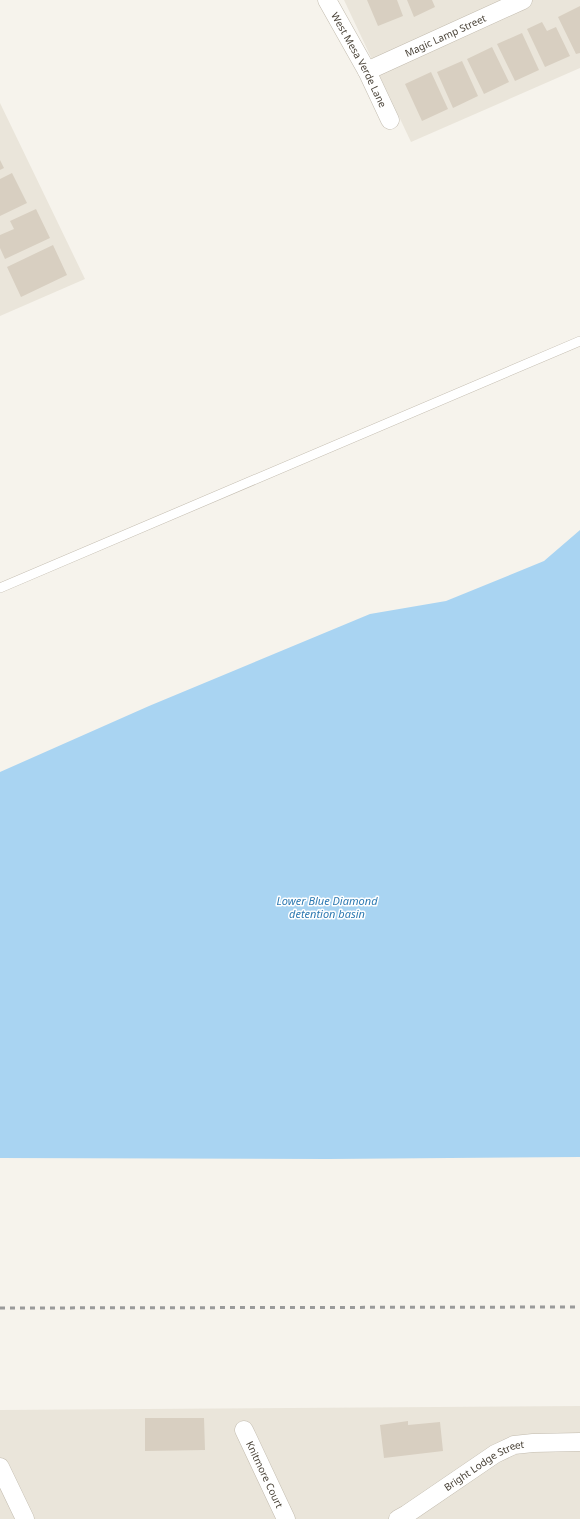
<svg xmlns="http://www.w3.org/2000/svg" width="580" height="1519" viewBox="0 0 580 1519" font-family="'Noto Sans',sans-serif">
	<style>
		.residential { fill: #eae5da }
		.water { fill: #a9d4f2 }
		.building { fill: #d8cfc1 }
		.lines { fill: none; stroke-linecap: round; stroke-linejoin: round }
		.lane-casing { stroke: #c2bbae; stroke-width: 10 }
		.street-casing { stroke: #c2bbae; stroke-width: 19 }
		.lane { stroke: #fff; stroke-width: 9 }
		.street { stroke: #fff; stroke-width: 18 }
		.rail { stroke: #9a9a9a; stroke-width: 3; stroke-dasharray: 5 5; stroke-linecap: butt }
		.labels { text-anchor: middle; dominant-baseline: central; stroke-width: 3; stroke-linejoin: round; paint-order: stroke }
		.street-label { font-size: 10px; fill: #4b4439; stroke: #fff }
		.water-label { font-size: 11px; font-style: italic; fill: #2e7ab2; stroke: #fff }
	</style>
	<rect width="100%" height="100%" fill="#f6f3ec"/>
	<!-- residential -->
	<path class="residential" d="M 344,0 L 580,0 L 580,68 L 411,142 Z
		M 0,103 L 85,279 L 0,316 Z
		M 580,1406 L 580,1519 L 0,1519 L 0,1410 Z"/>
	<!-- water -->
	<path class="water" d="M 580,530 L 580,1157 L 328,1159 L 0,1158 L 0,772 L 149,706 L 370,614 L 446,601 L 544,561 Z"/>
	<!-- building -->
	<path class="building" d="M 367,0 L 397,0 L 403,16 L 378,26 Z
		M 407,0 L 432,0 L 435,7 L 414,17 Z
		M 580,6 L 580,53 L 576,54 L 558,17 Z
		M 542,22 L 547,31 L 556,27 L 570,56 L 545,67 L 527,29 Z
		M 522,33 L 539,70 L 515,81 L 497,44 Z
		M 492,47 L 509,82 L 484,94 L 467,59 Z
		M 462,61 L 478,96 L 453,108 L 437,72 Z
		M 431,72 L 448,109 L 422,121 L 405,84 Z
		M 0,160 L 4,168 L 0,170 Z
		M 12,173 L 27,203 L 0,216 L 0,179 Z
		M 36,209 L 50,238 L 5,259 L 0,248 L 0,235 L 14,229 L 10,221 Z
		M 53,245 L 67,275 L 21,297 L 7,267 Z
		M 145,1418 L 204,1418 L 205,1450 L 145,1451 Z
		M 408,1421 L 408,1425 L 440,1422 L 443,1451 L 384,1458 L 380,1425 Z"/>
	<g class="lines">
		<!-- lane casing -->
		<g class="lane-casing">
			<path id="lane" d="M 0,588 L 580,341"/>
		</g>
		<!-- street casing -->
		<g class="street-casing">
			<g id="street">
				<path id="s1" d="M 327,0 L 367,71 L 390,120"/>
				<path id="s2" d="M 367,71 L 523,0"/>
				<path id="s3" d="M 244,1430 L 286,1519"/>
				<path d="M 0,1467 L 25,1519"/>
				<path id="s4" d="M 398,1519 L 407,1514 L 495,1454 L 514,1445 L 533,1443 L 580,1442"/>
			</g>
		</g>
		<!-- lane -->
		<use href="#lane" class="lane"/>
		<!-- street -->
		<use href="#street" class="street"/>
		<!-- rail -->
		<path class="rail" d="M 0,1308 L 580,1307"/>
	</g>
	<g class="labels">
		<!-- street labels -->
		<g class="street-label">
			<text stroke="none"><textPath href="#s2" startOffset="86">Magic Lamp Street</textPath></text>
			<text stroke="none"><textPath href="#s1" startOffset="68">West Mesa Verde Lane</textPath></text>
			<text stroke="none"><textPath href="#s4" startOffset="102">Bright Lodge Street</textPath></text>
			<text stroke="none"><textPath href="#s3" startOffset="49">Knitmore Court</textPath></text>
		</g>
		<!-- water labels -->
		<g class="water-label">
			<text x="327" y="900">Lower Blue Diamond<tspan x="327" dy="13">detention basin</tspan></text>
		</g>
	</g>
</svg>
